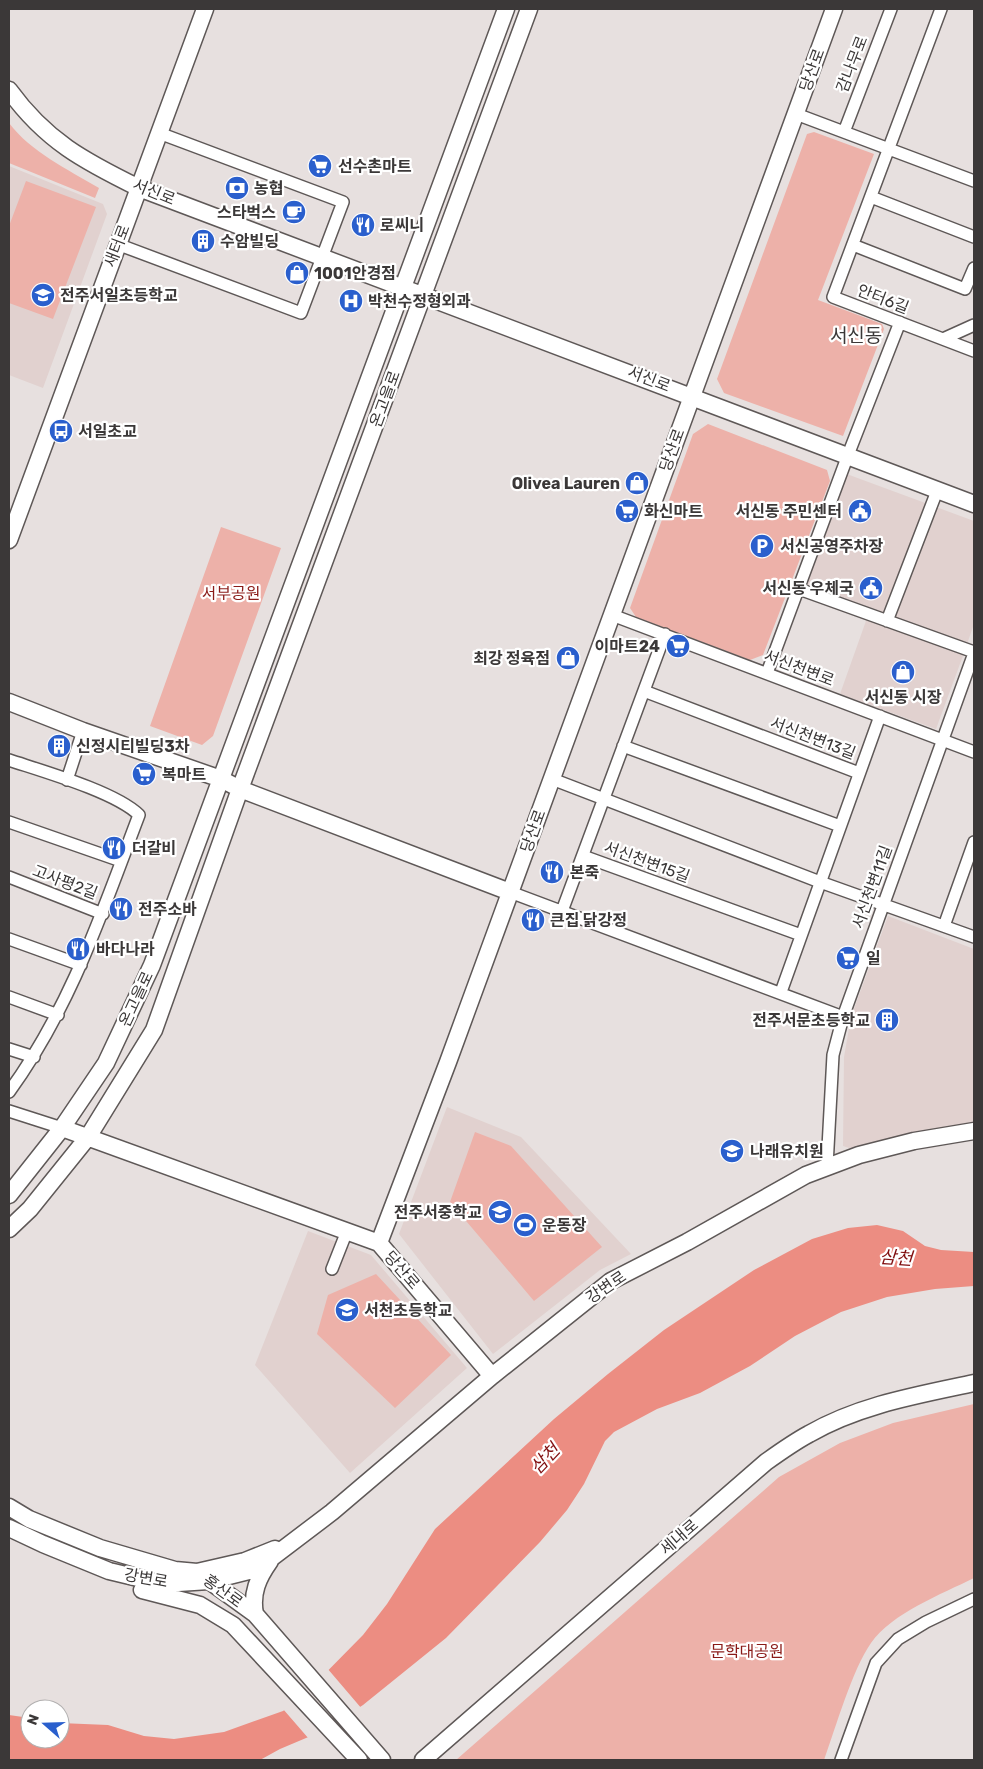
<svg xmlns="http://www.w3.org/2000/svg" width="983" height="1769" viewBox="0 0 983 1769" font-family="Rubik,'Noto Sans KR',sans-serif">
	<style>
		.built { fill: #e1d1cf }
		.green { fill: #edb1a9 }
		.water { fill: #ec8d82 }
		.pier { fill: #e7e0df }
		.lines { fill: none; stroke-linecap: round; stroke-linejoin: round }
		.street-casing { stroke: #5e5857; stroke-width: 14 }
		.secondary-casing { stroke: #5e5857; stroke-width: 19 }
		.street { stroke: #fff; stroke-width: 11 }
		.secondary { stroke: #fff; stroke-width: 16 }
		.labels { text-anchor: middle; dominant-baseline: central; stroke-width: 4.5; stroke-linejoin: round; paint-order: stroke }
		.street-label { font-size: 16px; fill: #3b3838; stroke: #fff }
		.poi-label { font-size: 16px; font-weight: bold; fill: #3b3838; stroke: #fff; text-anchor: start }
		.park-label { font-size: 16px; fill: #8a1b18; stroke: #fff }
		.water-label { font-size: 18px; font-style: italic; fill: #810f10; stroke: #fff }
		.quarter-label { font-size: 19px; fill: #3b3838; stroke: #fff }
	</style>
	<rect width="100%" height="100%" fill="#e7e0df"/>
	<!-- built -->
	<path class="built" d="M 9,166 L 103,204 L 107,214 L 43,388 L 9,375 Z
		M 844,473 L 974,521 L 974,624 L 967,644 L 806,584 Z
		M 867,618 L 964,653 L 936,729 L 840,694 Z
		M 888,916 L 974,949 L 974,1121 L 973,1124 L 855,1150 L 843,1146 L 844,1057 L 851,1017 Z
		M 447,1107 L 521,1137 L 631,1254 L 600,1270 L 493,1354 L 399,1234 Z
		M 308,1231 L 371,1255 L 467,1368 L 350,1473 L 255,1365 Z"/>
	<!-- green -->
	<path class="green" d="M 9,123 C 31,152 67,169 99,188 L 95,198 L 9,163 Z
		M 814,132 L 874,154 L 818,300 L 882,324 L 884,329 L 843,436 L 724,393 L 717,379 L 807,134 Z
		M 26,181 L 96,207 L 53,319 L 9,303 L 9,226 Z
		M 708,424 L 827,470 L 830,481 L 763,655 L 750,660 L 636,617 L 630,608 L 693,434 Z
		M 221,527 L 281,548 L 213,736 L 202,745 L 150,726 Z
		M 475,1132 L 511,1146 L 602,1247 L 534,1301 L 450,1202 Z
		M 376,1274 L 451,1355 L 395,1408 L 317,1334 L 328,1295 Z
		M 974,1404 L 974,1578 C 942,1594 892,1613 871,1643 C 852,1670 836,1727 824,1760 L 456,1760 L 779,1477 L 840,1443 L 893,1423 Z"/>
	<!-- water -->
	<path class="water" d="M 877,1225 L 903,1231 L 925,1246 L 941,1250 L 974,1252 L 974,1286 L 935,1289 L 887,1297 L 841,1312 L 795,1336 L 750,1366 L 700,1393 L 657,1409 L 614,1432 L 605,1441 L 584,1484 L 567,1510 L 540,1542 L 446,1638 L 363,1705 L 325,1730 L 280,1749 L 260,1760 L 9,1760 L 9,1715 L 30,1718 L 30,1739 L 60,1739 L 60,1723 L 108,1725 L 144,1736 L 174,1739 L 224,1732 L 283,1711 L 299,1700 L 363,1635 L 387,1604 L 435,1529 L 554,1419 L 608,1374 L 664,1330 L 754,1270 L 812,1239 L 848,1228 Z"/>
	<!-- pier -->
	<path class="pier" d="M 327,1668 L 362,1709 L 326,1732 L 309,1739 L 283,1709 L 297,1698 Z"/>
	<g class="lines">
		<!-- street casing -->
		<g class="street-casing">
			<path id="street" d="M 941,9 L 833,297 L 974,351
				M 796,114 L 974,181
				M 844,132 L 891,9
				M 871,197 L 974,237
				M 117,244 L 301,313 L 343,202 L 159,133
				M 853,245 L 965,289 L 974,268
				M 943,339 L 974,325
				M 799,589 L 974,652
				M 612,615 L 974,752
				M 887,621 L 937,491
				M 767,673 L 848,455 L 900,322
				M 644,691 L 859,773
				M 623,746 L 840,826
				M 9,760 C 42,771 116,792 139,815 C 102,912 71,1007 9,1092
				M 552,779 L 820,882 L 974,937
				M 67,780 L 83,731
				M 9,822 L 121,861
				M 583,856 L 801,935
				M 9,877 L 103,914
				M 510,892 L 843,1017
				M 562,911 L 665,634
				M 944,926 L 974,842
				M 9,939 L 81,965
				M 781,992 L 880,716
				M 9,997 L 58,1015
				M 9,1049 L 34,1057
				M 9,1111 L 62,1128
				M 827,1166 L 833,1055 L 843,1017 L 974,653
				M 332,1269 L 347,1231
				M 841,1760 L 876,1663 L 898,1639 L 926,1622 L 974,1599"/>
		</g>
		<!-- secondary casing -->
		<g class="secondary-casing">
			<path id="secondary" d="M 9,90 C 46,141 84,161 139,188 L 974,504
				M 9,540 L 205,9
				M 9,702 L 83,731 L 221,779 L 240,789 L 510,892
				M 62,1128 L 379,1243
				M 9,1195 L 62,1128 L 106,1063 L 152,965 L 506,9
				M 9,1229 L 30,1209 L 88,1137 L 154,1030 L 240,789 L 529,9
				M 492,1376 L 379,1243 L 448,1062 L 834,9
				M 9,1507 L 29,1519 L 100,1548 L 175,1570 L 197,1572 L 255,1614 L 382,1760
				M 9,1528 L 43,1544 L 109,1571 L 163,1584 L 209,1581 L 257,1569 L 332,1512 L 492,1376 L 611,1281 L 687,1242 L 806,1175 L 859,1155 L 914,1141 L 974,1131
				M 197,1572 L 245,1561 L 275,1549
				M 142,1590 L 200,1605 L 233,1625 L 359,1760
				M 255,1614 C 251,1593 258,1578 270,1561
				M 423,1760 L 766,1462 C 780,1452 794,1442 809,1434 C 859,1405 918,1395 974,1383"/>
		</g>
		<!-- street -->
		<use href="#street" class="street"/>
		<!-- secondary -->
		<use href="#secondary" class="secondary"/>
	</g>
	<!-- icons -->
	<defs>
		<g id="supermarket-disc" transform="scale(1.25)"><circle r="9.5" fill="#2a5fcd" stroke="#fff"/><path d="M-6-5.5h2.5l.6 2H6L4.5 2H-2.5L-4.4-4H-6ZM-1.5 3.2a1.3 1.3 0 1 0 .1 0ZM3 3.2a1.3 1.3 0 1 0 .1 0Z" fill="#fff"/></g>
		<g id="bank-disc" transform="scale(1.25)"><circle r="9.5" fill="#2a5fcd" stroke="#fff"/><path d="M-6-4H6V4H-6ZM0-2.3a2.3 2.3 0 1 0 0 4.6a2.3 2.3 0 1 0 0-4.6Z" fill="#fff"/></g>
		<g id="cafe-disc" transform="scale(1.25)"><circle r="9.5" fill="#2a5fcd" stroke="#fff"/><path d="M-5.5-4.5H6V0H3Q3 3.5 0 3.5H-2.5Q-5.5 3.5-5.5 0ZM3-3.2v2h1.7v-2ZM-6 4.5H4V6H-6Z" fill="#fff"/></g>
		<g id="restaurant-disc" transform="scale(1.25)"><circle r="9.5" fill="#2a5fcd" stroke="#fff"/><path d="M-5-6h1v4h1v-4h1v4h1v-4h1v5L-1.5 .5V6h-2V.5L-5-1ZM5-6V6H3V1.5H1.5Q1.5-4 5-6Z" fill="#fff"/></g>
		<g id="building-disc" transform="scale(1.25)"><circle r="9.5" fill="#2a5fcd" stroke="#fff"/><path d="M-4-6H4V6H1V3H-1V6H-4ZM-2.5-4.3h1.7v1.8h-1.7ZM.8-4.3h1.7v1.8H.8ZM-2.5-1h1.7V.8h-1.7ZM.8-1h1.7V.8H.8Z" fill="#fff"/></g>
		<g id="shop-disc" transform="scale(1.25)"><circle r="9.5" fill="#2a5fcd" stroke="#fff"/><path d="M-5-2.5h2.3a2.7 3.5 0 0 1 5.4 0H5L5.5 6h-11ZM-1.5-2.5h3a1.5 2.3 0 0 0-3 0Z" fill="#fff"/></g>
		<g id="school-disc" transform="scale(1.25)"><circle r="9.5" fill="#2a5fcd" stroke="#fff"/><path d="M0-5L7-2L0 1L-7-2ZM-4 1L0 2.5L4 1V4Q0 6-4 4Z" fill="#fff"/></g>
		<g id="hospital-disc" transform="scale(1.25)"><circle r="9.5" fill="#2a5fcd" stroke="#fff"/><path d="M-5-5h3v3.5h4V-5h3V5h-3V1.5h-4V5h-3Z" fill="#fff"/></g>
		<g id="bus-disc" transform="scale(1.25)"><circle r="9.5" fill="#2a5fcd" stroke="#fff"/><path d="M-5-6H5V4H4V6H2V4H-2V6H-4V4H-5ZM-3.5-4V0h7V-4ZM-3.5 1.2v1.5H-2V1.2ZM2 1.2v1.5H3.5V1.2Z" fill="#fff"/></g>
		<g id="civic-disc" transform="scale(1.25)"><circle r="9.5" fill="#2a5fcd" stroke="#fff"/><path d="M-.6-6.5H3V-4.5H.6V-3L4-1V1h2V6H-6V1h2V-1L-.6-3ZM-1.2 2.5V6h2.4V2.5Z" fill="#fff"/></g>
		<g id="parking-disc" transform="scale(1.25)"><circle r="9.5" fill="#2a5fcd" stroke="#fff"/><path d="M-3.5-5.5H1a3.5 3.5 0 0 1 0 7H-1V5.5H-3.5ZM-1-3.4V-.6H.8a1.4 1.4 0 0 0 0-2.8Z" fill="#fff"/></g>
		<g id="stadium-disc" transform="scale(1.25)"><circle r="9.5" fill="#2a5fcd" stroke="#fff"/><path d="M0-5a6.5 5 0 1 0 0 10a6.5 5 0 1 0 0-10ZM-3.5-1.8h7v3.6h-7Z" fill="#fff"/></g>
	</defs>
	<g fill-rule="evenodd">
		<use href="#supermarket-disc" x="320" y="166"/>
		<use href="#bank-disc" x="237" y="188"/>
		<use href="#cafe-disc" x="294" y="212"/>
		<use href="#restaurant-disc" x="363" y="225"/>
		<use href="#building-disc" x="203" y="241"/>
		<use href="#shop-disc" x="297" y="273"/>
		<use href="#school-disc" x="43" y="295"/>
		<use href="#hospital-disc" x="351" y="301"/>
		<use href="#bus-disc" x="61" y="431"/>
		<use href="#shop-disc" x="637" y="483"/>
		<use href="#supermarket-disc" x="627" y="511"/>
		<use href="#civic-disc" x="860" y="511"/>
		<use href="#parking-disc" x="762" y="546"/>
		<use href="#civic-disc" x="871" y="588"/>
		<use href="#supermarket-disc" x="678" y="646"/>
		<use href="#shop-disc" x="568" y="658"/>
		<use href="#shop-disc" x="903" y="672"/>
		<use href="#building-disc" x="59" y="746"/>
		<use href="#supermarket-disc" x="144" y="774"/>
		<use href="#restaurant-disc" x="114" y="848"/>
		<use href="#restaurant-disc" x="552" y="872"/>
		<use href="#restaurant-disc" x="121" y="909"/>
		<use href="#restaurant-disc" x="533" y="920"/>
		<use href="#restaurant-disc" x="78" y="949"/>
		<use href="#supermarket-disc" x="848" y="958"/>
		<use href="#building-disc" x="887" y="1020"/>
		<use href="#school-disc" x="732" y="1151"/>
		<use href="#school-disc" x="500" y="1212"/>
		<use href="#stadium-disc" x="525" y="1225"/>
		<use href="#school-disc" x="347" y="1310"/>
	</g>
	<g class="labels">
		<!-- street labels -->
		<g class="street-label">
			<text transform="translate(852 64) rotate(-69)">감나무로</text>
			<text transform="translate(812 70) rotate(-70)">당산로</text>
			<text transform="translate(154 192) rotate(22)">서신로</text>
			<text transform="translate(117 246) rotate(-69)">새터로</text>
			<text transform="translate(883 299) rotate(21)">안터6길</text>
			<text transform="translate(649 379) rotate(21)">서신로</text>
			<text transform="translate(385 399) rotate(-70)">온고을로</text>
			<text transform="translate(672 450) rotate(-70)">당산로</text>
			<text transform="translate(799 668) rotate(21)">서신천변로</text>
			<text transform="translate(813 738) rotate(21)">서신천변13길</text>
			<text transform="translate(533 831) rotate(-70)">당산로</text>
			<text transform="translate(647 862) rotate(20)">서신천변15길</text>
			<text transform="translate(65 882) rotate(21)">고사평2길</text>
			<text transform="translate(872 887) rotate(-70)">서신천변11길</text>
			<text transform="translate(136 999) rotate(-65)">온고을로</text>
			<text transform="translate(402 1270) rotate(49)">당산로</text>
			<text transform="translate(606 1287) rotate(-34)">강변로</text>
			<text transform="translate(679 1537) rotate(-41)">세내로</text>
			<text transform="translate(146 1578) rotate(10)">강변로</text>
			<text transform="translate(223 1591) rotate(36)">홍산로</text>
		</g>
		<!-- poi labels -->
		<g class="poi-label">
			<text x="338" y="166">선수촌마트</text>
			<text x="254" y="188">농협</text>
			<text x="276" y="212" text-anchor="end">스타벅스</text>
			<text x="380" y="225">로씨니</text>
			<text x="220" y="241">수암빌딩</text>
			<text x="314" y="273">1001안경점</text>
			<text x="60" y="295">전주서일초등학교</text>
			<text x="368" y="301">박천수정형외과</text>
			<text x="78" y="431">서일초교</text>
			<text x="620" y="483" text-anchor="end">Olivea Lauren</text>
			<text x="644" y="511">화신마트</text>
			<text x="842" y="511" text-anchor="end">서신동 주민센터</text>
			<text x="780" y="546">서신공영주차장</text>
			<text x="854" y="588" text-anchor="end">서신동 우체국</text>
			<text x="660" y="646" text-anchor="end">이마트24</text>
			<text x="550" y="658" text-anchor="end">최강 정육점</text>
			<text x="903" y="697" text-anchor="middle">서신동 시장</text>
			<text x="76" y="746">신정시티빌딩3차</text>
			<text x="162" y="774">복마트</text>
			<text x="132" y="848">더갈비</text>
			<text x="570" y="872">본죽</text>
			<text x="138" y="909">전주소바</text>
			<text x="550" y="920">큰집 닭강정</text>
			<text x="96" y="949">바다나라</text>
			<text x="866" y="958">일</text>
			<text x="870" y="1020" text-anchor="end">전주서문초등학교</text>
			<text x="750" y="1151">나래유치원</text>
			<text x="482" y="1212" text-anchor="end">전주서중학교</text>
			<text x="542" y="1225">운동장</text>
			<text x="364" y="1310">서천초등학교</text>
		</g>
		<!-- park labels -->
		<g class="park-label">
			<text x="231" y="593">서부공원</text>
			<text x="747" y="1651">문학대공원</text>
		</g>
		<!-- water labels -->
		<g class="water-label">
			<text transform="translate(896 1258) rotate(4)">삼천</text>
			<text transform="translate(545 1459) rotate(-47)">삼천</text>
		</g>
		<!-- quarter labels -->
		<g class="quarter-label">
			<text x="856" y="335">서신동</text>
		</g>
	</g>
	<!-- border -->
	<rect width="983" height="1769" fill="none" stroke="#3b3838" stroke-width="20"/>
	<!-- north arrow -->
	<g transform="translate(45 1724) rotate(290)"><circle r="24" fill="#ffffff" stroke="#b1afaf"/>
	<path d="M0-4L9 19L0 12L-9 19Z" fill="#2a5fcd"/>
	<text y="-8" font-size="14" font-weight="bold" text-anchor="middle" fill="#3b3838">N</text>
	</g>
</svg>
